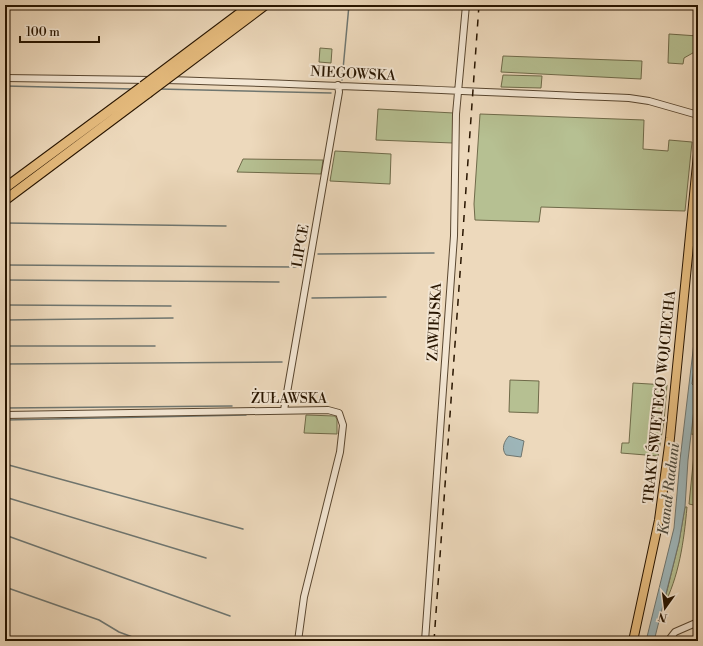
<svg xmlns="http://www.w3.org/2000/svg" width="703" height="646" viewBox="0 0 703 646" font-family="'Libre Bodoni',serif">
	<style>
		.green { fill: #b6c092; stroke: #6f6a49 }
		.water { fill: #9eb7bb; stroke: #6f7670 }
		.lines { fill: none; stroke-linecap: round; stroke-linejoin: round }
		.shore { stroke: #63665e; stroke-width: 1 }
		.stream { stroke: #6f7670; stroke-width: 1.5 }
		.minor-casing { stroke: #59462f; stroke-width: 8 }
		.major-casing { stroke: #281500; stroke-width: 10 }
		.highway-casing { stroke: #281500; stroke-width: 11 }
		.minor { stroke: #f3e6d3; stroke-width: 6 }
		.major { stroke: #e6bc7e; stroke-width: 8 }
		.highway { stroke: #e6bc7e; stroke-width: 9 }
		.rail { stroke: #281500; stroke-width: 1.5; stroke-dasharray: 7 7; stroke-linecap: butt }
		.highway-bridge-casing { stroke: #281500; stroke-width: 11; stroke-linecap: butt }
		.highway-bridge { stroke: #e6bc7e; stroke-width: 9 }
		.labels { text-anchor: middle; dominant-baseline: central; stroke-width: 4; stroke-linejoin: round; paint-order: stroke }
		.street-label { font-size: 14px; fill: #281500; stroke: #f3e6d3 }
		.water-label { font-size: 15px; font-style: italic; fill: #514e41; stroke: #f3e6d3 }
	</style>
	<rect width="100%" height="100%" fill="#edd9bc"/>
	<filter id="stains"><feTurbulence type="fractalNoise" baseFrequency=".005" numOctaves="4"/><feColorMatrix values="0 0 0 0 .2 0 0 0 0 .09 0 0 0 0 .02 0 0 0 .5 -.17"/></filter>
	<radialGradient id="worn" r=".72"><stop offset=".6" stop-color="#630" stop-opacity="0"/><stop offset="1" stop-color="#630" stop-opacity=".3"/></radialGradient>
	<!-- green -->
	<path class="green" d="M 669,34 L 698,36 L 698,50 L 684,58 L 683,64 L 668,63 Z
		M 320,48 L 332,49 L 331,63 L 319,62 Z
		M 503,56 L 642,61 L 641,79 L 501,72 Z
		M 503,75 L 542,76 L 541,88 L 501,87 Z
		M 378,109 L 454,113 L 453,143 L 376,140 Z
		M 480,114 L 644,120 L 643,149 L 668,151 L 669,140 L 692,142 L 685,211 L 541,207 L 539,222 L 475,220 L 474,204 Z
		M 335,151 L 391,154 L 390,184 L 330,181 Z
		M 243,159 L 323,160 L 321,174 L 237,172 Z
		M 698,375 L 698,435 L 691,434 Z
		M 510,380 L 539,381 L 538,413 L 509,412 Z
		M 633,383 L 667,385 L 664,421 L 658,456 L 621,453 L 622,443 L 629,443 Z
		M 306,415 L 335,416 L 337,419 L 337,434 L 304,433 Z
		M 694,454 L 698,455 L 698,506 L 689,504 Z
		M 685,507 L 687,507 C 684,541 679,577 663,607 L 679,542 Z"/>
	<!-- water -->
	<path class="water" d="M 698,309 L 698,375 L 688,460 L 685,507 L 679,542 L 654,641 L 646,641 L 674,528 L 680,460 Z
		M 509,436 L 524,441 L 521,457 L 506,455 C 501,449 504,441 509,436 Z"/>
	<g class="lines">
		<!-- shore -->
		<path class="shore" d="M 698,338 L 692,384 L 694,386 L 698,386"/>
		<!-- stream -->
		<path class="stream" d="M 342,80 L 349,5
			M 5,86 L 133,89
			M 159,89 L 331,93
			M 5,223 L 226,226
			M 318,254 L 434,253
			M 5,265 L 296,267
			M 5,280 L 279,282
			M 312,298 L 386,297
			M 5,305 L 171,306
			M 5,320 L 173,318
			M 5,346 L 155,346
			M 5,364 L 282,362
			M 5,408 L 232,406
			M 5,420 L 246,415
			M 5,464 L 243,529
			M 5,497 L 206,558
			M 5,535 L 230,616
			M 5,587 L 99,620 L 119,632 L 143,641
			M 5,638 L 14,641"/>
		<!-- minor casing -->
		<g class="minor-casing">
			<path id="minor" d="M 5,78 L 151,80
				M 165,80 C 320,84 474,92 629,98 L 649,101 L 698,115
				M 284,410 L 339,92 L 338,85
				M 5,415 L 328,410 L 339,413 L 343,425 L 340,452 L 304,597 L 298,641
				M 425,641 L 454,236 L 456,114 L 466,5
				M 668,641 L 675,632 L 698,622"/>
		</g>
		<!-- major casing -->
		<g class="major-casing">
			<path id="major" d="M 633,641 L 659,520 L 670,438 L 698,154"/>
		</g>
		<!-- highway casing -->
		<g class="highway-casing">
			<path id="highway" d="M 5,188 L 143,86
				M 5,200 L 148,93"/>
		</g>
		<!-- minor -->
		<use href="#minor" class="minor"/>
		<!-- major -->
		<use href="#major" class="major"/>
		<!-- highway -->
		<use href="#highway" class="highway"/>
		<!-- rail -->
		<path class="rail" d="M 434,641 L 479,5"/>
		<!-- highway-bridge casing -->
		<g class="highway-bridge-casing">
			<path id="highway-bridge" d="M 143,86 L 251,5
				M 148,93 L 265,5"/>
		</g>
		<!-- highway-bridge -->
		<use href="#highway-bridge" class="highway-bridge"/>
	</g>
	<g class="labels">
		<!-- street labels -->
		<g class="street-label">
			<text transform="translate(353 74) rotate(3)">NIEGOWSKA</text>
			<text transform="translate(301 246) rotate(-80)">LIPCE</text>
			<text transform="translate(435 322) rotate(-87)">ZAWIEJSKA</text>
			<text transform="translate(660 397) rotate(-84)">TRAKT ŚWIĘTEGO WOJCIECHA</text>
			<text x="289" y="399">ŻUŁAWSKA</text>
		</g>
		<!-- water labels -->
		<g class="water-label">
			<text transform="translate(669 489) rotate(-83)">Kanał Raduni</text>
		</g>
	</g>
	<!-- margin -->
	<rect width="703" height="646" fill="none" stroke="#edd9bc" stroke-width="20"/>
	<rect x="6" y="6" width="691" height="634" fill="none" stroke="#281500" stroke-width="2"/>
	<rect x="10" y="10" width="683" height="626" fill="none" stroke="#281500"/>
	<!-- north arrow -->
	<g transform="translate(665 608) rotate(194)" stroke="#f3e6d3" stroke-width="3" paint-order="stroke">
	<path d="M0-3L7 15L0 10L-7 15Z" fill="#281500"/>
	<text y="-6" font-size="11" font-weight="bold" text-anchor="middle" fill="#281500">N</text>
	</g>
	<!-- scale -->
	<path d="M20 36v6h79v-6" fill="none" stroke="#281500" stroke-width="2"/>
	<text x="26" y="36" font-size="12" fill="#281500" stroke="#f3e6d3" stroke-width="3" paint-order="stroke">100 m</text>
	<rect width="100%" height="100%" filter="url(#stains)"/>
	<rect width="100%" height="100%" fill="url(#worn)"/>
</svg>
